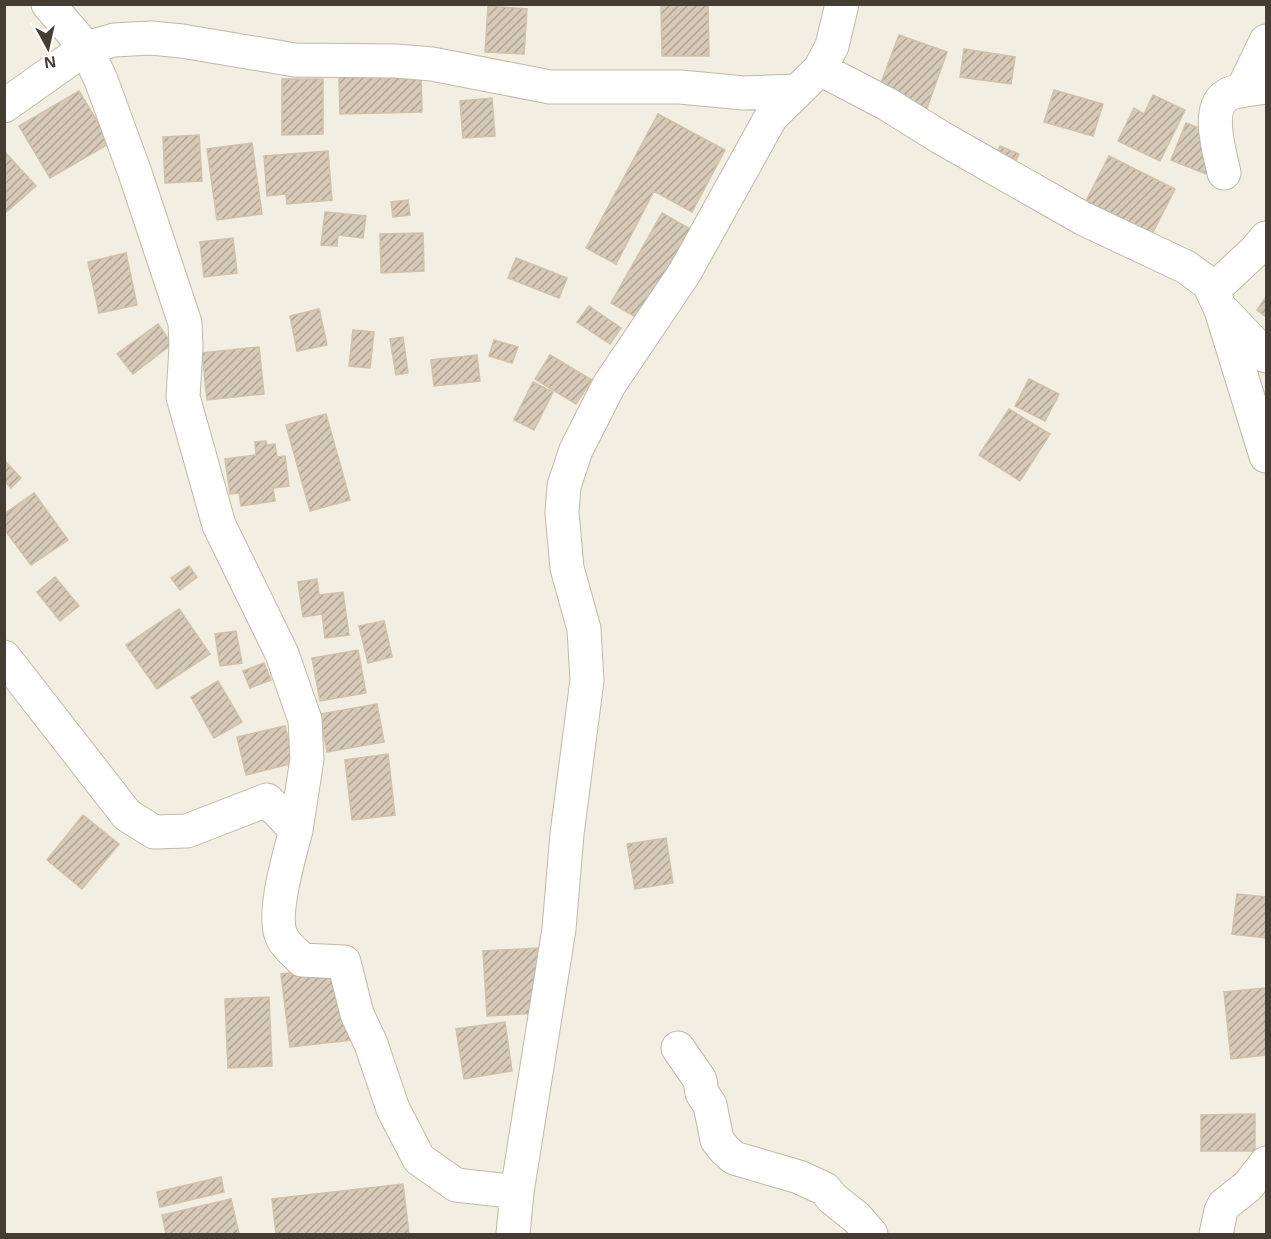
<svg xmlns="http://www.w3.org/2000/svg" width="1271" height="1239" viewBox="0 0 1271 1239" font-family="Helvetica,sans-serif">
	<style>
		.building { fill: url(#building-hatch); stroke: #d0c1aa; stroke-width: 1.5 }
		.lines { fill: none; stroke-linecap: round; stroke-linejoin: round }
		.street-casing { stroke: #c2b8a7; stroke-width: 35 }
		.street { stroke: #fff; stroke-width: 33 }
	</style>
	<defs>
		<pattern id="building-hatch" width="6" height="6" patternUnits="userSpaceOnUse" patternTransform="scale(1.5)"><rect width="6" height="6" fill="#d5c9b7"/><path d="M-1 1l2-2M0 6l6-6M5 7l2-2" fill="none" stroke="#afa495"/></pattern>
	</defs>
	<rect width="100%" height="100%" fill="#f3eee2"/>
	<!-- building -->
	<path class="building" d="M 661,4 L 708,4 L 709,56 L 662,56 Z
		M 488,6 L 527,9 L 524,54 L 485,52 Z
		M 899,35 L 947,52 L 927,108 L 878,91 Z
		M 964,49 L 1015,57 L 1011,84 L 960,77 Z
		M 421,74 L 422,112 L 340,114 L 339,77 Z
		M 282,79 L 323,79 L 323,134 L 282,135 Z
		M 1054,90 L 1103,104 L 1093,136 L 1044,122 Z
		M 79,91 L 110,143 L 50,178 L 19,126 Z
		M 1153,95 L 1185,110 L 1160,161 L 1118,141 L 1134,108 L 1144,114 Z
		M 492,98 L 495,136 L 463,138 L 460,101 Z
		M 658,114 L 725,150 L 692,212 L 654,191 L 616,264 L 586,248 Z
		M 1186,123 L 1212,133 L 1217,148 L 1206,174 L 1171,160 Z
		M 199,135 L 202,181 L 165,183 L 163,137 Z
		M 252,143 L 262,214 L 217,220 L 207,149 Z
		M 1000,146 L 1019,154 L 1011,171 L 992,163 Z
		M 4,151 L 36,186 L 4,214 Z
		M 328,151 L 332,200 L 287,204 L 286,194 L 267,196 L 264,156 Z
		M 1109,156 L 1175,189 L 1152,234 L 1086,201 Z
		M 408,200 L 410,215 L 393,217 L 391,202 Z
		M 325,212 L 366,216 L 363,238 L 338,235 L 337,246 L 321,245 Z
		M 662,213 L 692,230 L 641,320 L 611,303 Z
		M 423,233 L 424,271 L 381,273 L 380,234 Z
		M 233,238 L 237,273 L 204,277 L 200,242 Z
		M 126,253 L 137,305 L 99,313 L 88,262 Z
		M 516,258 L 567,278 L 559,298 L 508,278 Z
		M 1266,297 L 1266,317 L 1257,310 Z
		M 589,306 L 621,328 L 610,344 L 577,322 Z
		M 319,309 L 327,345 L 297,351 L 290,316 Z
		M 158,324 L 172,344 L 133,374 L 117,354 Z
		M 353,330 L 374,332 L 370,368 L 349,366 Z
		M 403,337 L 408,373 L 396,375 L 390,339 Z
		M 494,340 L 518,347 L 512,363 L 489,356 Z
		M 259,347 L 264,394 L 207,400 L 202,353 Z
		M 477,355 L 480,381 L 434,386 L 431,360 Z
		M 550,355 L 592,380 L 576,404 L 535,379 Z
		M 1029,379 L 1059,394 L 1045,421 L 1015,406 Z
		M 533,382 L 553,392 L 534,430 L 514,420 Z
		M 1009,409 L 1050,434 L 1020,481 L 979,455 Z
		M 326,414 L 350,500 L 310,511 L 286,425 Z
		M 266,441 L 267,445 L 275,444 L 277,457 L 285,456 L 289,486 L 273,488 L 275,501 L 241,506 L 239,493 L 230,494 L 225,459 L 256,455 L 255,442 Z
		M 4,460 L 21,478 L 11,488 L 4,481 Z
		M 34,493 L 68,540 L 31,565 L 4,529 L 4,514 Z
		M 189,566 L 197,577 L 180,590 L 171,578 Z
		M 55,577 L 79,606 L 60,621 L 37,592 Z
		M 317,579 L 319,595 L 343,592 L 349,635 L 325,638 L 322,614 L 303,617 L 298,582 Z
		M 179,609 L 210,654 L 157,689 L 126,645 Z
		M 384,621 L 392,657 L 368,663 L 359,626 Z
		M 236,631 L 242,663 L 220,666 L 215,634 Z
		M 358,650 L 366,693 L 320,701 L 312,658 Z
		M 264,663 L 271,680 L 250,688 L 243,671 Z
		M 218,681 L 242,722 L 214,738 L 191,697 Z
		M 377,704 L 384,742 L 327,752 L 320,714 Z
		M 285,726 L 294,763 L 246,775 L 237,737 Z
		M 388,754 L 395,815 L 352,820 L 345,760 Z
		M 83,815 L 119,844 L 82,889 L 47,860 Z
		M 666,838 L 673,883 L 635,889 L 627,844 Z
		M 1237,894 L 1266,897 L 1266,938 L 1232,934 Z
		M 538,948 L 542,1013 L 487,1016 L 483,951 Z
		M 343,967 L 352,1040 L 290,1047 L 281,974 Z
		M 1266,988 L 1266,1055 L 1231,1059 L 1224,992 Z
		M 269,997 L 272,1066 L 228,1068 L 225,999 Z
		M 505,1022 L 512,1071 L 464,1079 L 456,1029 Z
		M 1255,1114 L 1255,1151 L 1201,1151 L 1201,1115 Z
		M 221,1177 L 224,1192 L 160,1207 L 157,1192 Z
		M 403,1184 L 409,1234 L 276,1234 L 272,1199 Z
		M 231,1199 L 239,1234 L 166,1234 L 162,1215 Z"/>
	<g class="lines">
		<!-- street casing -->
		<g class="street-casing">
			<path id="street" d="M 48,4 L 86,48 L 101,80 L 135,173 L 185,323 L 186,347 L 183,397 L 219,525 L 282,654 L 305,720 L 307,759 L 296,830
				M 820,69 L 887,104 L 940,137 L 1084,219 L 1186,267 L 1209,284 L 1221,310 L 1266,456
				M 1242,91 L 1266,41
				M 4,106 L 86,48 L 114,40 L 151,38 L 182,41 L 295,60 L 396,61 L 432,64 L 550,87 L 680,87 L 744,93 L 796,91
				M 1224,173 C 1220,152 1204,106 1229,94 C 1239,89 1255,89 1266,87
				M 1212,291 L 1255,251 L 1266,238
				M 1224,312 L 1266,356
				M 4,657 L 127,815 L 154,832 L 187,831 L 267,800 L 296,830 C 290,853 270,919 283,939 C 287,947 296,953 302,960 L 344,962 L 357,1014 L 371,1044 L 393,1109 L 419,1159 L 456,1185 L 517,1192
				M 678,1048 L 700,1080 L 702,1093 L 710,1105 L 717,1140 L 725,1150 L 734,1158 L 799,1177 L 825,1189 L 832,1198 L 857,1218 L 871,1234
				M 513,1234 L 517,1192 L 559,929 L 567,834 L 587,680 L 584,629 L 567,568 L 562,513 L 564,486 L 576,450 L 609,385 L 685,272 L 771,117 L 820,69 L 832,46 L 842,4
				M 1216,1234 L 1221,1211 L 1224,1205 L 1248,1186 L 1266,1163"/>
		</g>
		<!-- street -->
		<use href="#street" class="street"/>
	</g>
	<!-- border -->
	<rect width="1271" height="1239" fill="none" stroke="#453d32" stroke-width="12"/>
	<!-- north arrow -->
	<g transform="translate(48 48) rotate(172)" stroke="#ffffff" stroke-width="4.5" paint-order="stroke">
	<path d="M0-4.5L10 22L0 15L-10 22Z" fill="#453d32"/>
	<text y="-9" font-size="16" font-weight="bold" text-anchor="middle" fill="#453d32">N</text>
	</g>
</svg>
